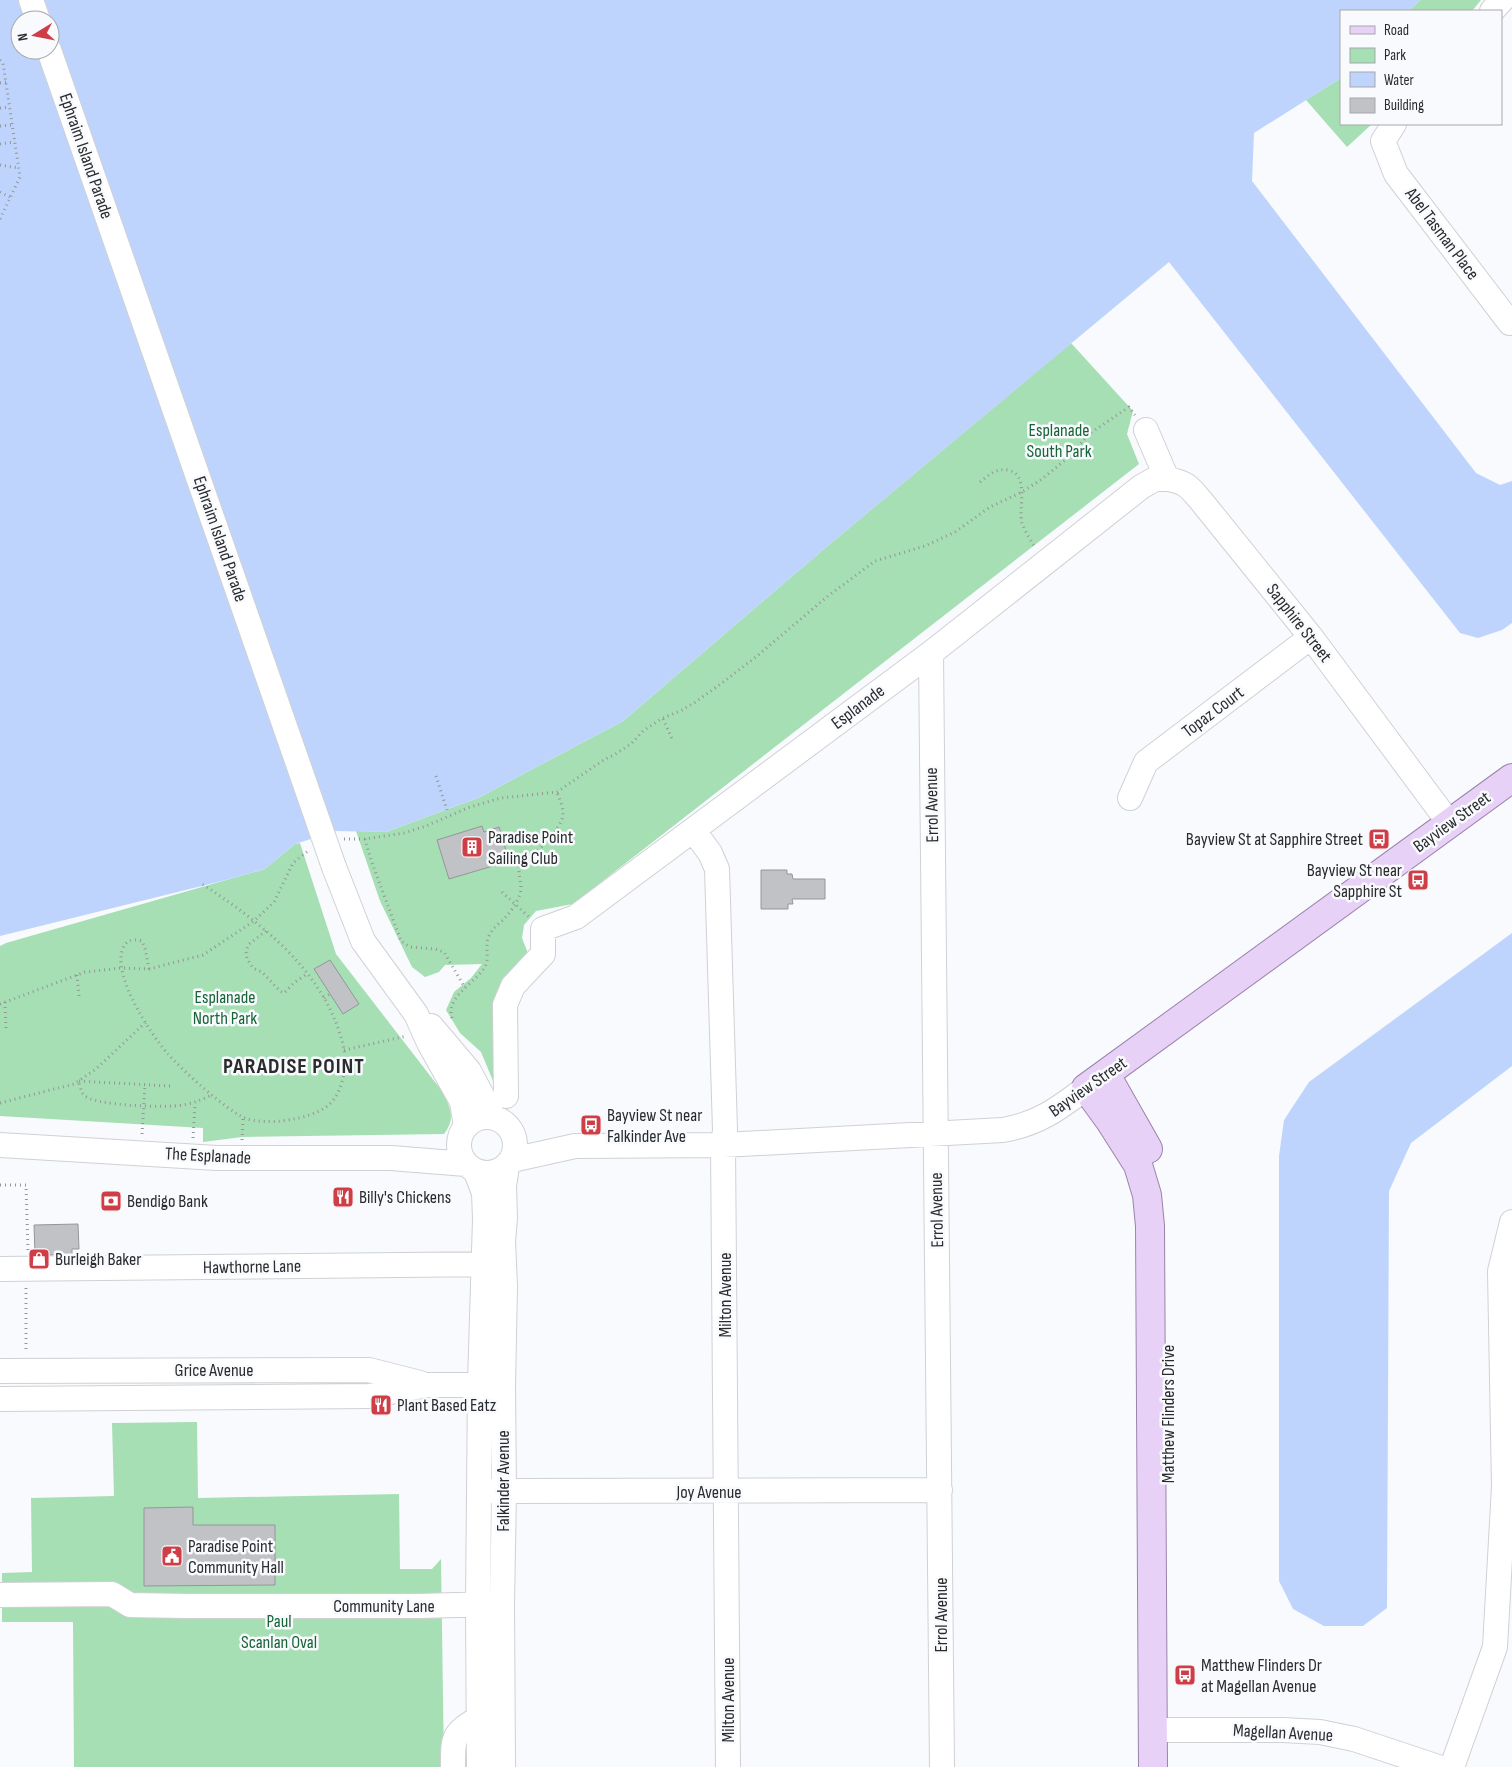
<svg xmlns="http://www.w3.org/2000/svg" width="1512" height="1767" viewBox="0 0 1512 1767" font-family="'Sofia Sans Condensed',sans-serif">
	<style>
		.green { fill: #a6dfb4 }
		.water { fill: #bed4fc; fill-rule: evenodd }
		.building { fill: #c0c2c5; stroke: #949699 }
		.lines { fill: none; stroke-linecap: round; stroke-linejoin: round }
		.minor-casing { stroke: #cfd1d4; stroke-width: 26 }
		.major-casing { stroke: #9b83ac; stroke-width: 30 }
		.path { stroke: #949698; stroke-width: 3; stroke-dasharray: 1 4; stroke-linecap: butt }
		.minor { stroke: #fff; stroke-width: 24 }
		.major { stroke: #e8d1f7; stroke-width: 28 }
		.minor-bridge-casing { stroke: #cfd1d4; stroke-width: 26; stroke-linecap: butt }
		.minor-bridge { stroke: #fff; stroke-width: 24 }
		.labels { text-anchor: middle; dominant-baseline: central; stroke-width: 5; stroke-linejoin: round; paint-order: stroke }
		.street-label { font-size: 18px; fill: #2a2b2c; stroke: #f8fafd }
		.park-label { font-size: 18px; fill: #186436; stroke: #f8fafd }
		.poi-label { font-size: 18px; fill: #2a2b2c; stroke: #f8fafd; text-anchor: start }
		.district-label { font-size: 22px; font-weight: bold; letter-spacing: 1px; fill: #2a2b2c; stroke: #f8fafd }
	</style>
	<rect width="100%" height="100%" fill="#f8fafd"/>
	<!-- green -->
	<path class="green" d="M 1420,0 L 1481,0 L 1472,11 L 1409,11 Z
		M 1341,78 L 1341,124 L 1372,124 L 1347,147 L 1306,100 Z
		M 1071,343 L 1133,411 L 1127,434 L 1139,464 L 573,904 L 536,911 L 524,925 L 522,938 L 529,956 L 515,968 L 498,1093 L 481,1052 L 460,1033 L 446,1010 L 454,992 L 471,978 L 482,964 L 445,965 L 439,972 L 425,977 L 412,967 L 380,901 L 356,831 L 386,832 L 478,798 L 623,721 L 824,549 Z
		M 300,843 L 336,954 L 445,1095 C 451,1112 455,1119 444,1134 L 242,1137 L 203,1142 L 203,1128 L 0,1116 L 0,946 L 6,943 L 265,869 L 295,844 Z
		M 197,1422 L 198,1498 L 399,1494 L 400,1569 L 432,1569 L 441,1559 L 444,1767 L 74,1767 L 73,1622 L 2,1622 L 2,1573 L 32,1572 L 31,1498 L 114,1496 L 112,1423 Z"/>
	<!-- water -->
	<path class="water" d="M 0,0 L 1420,0 L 1409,11 L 1341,11 L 1341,78 L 1254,133 L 1252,181 L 1476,473 L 1500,485 L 1512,481 L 1512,623 L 1502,630 L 1478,638 L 1460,633 L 1169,262 L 824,549 L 623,721 L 478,798 L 386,832 L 336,831 L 295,844 L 265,869 L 226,880 L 0,936 ZM 20,20 L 50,20 L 50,50 L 20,50 Z
		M 1512,933 L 1512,1066 L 1411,1143 L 1389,1191 L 1387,1608 L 1363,1626 L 1324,1626 L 1293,1609 L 1279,1581 L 1279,1156 L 1284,1120 L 1309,1082 Z"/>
	<!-- building -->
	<path class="building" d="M 482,826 L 484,832 L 499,827 L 507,854 L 494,858 L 496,865 L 449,879 L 437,840 Z
		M 761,870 L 787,870 L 787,874 L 792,874 L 793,879 L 825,879 L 825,899 L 792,899 L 793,904 L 788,904 L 788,909 L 761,909 Z
		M 330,960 L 359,1004 L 343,1014 L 314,969 Z
		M 78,1224 L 79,1249 L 72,1249 L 72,1255 L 35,1255 L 34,1225 Z
		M 193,1507 L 193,1525 L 275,1525 L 275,1585 L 144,1586 L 144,1508 Z"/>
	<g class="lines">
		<!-- minor casing -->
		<g class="minor-casing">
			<path id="minor" d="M 31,0 L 38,20
				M 1492,11 L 1502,0
				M 1394,124 L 1383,141 L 1396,174 L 1510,323
				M 1146,430 L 1167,479 C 1187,482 1190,488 1202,502 L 1311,637 L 1450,824
				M 931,653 L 942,1767
				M 1130,798 L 1146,762 L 1311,637
				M 693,830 L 710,853 L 717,869 L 725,1130 L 723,1145 L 728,1767
				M 334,867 L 363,941 L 416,1014 L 429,1043 L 462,1102 L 466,1126
				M 431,1026 L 469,1071 L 493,1116
				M 506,1096 L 505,1005 L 513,986 L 543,954 L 543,929 L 576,917 L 931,653 L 1141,487 L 1155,479 L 1167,479
				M459 1145a28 28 0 1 1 56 0a28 28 0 1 1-56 0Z
				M 0,1145 L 217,1158 L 391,1158 L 466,1164
				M 512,1160 L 575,1146 L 723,1145 L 1003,1130 C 1038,1124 1058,1109 1086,1088
				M 476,1172 L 484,1193 L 485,1219 L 480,1384 L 478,1604 L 479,1767
				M 0,1269 L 498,1264
				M 0,1371 L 369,1370 L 420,1383
				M 0,1399 L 369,1396 L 427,1385 L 496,1385
				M 489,1491 L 940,1490
				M 0,1595 L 112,1594 L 130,1605 L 186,1606 L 420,1606 L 493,1604
				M 1153,1730 L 1283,1730 L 1320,1732 L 1354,1739 L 1438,1767
				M 453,1767 C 453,1737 452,1734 479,1718
				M 503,1767 L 502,1604 L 504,1491 L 503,1385 L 505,1286 L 503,1241 L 505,1218 L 504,1186 L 507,1166
				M 1452,1767 L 1495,1647 L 1504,1487 L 1500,1271 L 1512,1222"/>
		</g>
		<!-- major casing -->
		<g class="major-casing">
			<path id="major" d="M 1106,1075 L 1148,1149
				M 1153,1767 L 1150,1226 L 1147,1195 L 1138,1165 L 1110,1121 L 1086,1088 L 1512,778"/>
		</g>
		<!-- path -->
		<path class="path" d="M 0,60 L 3,63 L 20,177 L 0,219
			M 0,83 L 6,82
			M 0,108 L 10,107
			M 0,126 L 12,125
			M 0,144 L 15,142
			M 0,165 L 19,168
			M 0,192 L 10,197
			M 980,482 C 989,475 996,468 1008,470 C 1030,474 1018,510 1022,523 C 1025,532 1031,540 1035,548
			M 663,719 L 672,739
			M 436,776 L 447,810
			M 344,839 L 365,839 L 404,833 L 426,826 L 470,807 L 501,798 L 557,792 L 605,759 L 614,755 L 631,744 L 643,731 L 661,719 L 682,710 L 694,703 L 722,683 L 757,656 L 828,596 L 875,561 L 925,546 L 955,532 L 990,507 L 1022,492 L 1042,479 L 1069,457 L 1089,434 L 1129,407 L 1135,415
			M 365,839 L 371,860 L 401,941 L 410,947 L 435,949 L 444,952 L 465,988
			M 502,892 L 529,917
			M 266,931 L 249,944 L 246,951 L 247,959 L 253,968 L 262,972 L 280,991 L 284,993 L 295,982 L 307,974
			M 149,969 L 145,948 L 142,941 C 131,938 125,941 122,951 C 114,978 150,1033 167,1053 C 181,1069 227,1111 245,1118 C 266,1126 307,1120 326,1107 C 338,1099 343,1082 345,1068 C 346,1054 343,1043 339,1031 C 317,965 257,920 202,884
			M 77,975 L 79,996
			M 324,998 L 330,994
			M 5,1002 L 6,1030
			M 0,1004 L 85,972 L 122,968 L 149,969 L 203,955 L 254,921 L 274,902 L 293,863 L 308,851
			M 452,1018 C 446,998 471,985 482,971 C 491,961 485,949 488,938 C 491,930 497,925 503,920 C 510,913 517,903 520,894 C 523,886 518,876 519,867 C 534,853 554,839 562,819 C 565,811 560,800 557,792
			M 344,1050 L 407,1036
			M 170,1086 L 78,1081 C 80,1085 81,1092 84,1095 C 93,1106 168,1108 183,1105 C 194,1103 203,1099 212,1095
			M 0,1103 L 74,1084 L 96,1069 L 146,1022
			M 142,1134 L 145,1085
			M 193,1138 L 195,1103
			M 242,1140 L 243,1117
			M 0,1185 L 26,1185 L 28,1251
			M 26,1349 L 26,1287"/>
		<!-- minor -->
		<use href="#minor" class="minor"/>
		<!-- major -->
		<use href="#major" class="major"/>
		<!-- minor-bridge casing -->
		<g class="minor-bridge-casing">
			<path id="minor-bridge" d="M 49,50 L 334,867"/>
		</g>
		<!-- minor-bridge -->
		<use href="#minor-bridge" class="minor-bridge"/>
	</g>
	<!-- icons -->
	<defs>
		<g id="bus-square" transform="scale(1.125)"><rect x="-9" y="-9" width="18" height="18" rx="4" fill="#ce3e47" stroke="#f8fafd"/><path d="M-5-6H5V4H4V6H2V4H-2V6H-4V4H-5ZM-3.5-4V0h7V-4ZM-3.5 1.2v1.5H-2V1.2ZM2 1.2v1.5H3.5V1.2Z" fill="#fff"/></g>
		<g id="building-square" transform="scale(1.125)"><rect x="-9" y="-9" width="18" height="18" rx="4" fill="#ce3e47" stroke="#f8fafd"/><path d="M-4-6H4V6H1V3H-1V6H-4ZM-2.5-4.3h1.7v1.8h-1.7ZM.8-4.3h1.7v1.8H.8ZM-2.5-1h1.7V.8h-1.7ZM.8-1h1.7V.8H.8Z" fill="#fff"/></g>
		<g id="restaurant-square" transform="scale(1.125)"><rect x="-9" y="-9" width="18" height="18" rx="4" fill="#ce3e47" stroke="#f8fafd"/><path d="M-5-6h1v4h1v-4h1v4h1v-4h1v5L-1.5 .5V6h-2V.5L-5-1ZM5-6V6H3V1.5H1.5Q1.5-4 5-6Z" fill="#fff"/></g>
		<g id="bank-square" transform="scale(1.125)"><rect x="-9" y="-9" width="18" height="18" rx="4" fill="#ce3e47" stroke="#f8fafd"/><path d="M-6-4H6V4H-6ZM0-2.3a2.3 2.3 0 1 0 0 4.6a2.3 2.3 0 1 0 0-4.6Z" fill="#fff"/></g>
		<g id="shop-square" transform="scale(1.125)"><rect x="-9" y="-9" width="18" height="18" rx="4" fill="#ce3e47" stroke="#f8fafd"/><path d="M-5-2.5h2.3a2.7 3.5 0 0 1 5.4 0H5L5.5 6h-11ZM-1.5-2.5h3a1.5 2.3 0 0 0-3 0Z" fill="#fff"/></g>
		<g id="civic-square" transform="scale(1.125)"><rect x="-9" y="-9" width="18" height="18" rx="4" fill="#ce3e47" stroke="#f8fafd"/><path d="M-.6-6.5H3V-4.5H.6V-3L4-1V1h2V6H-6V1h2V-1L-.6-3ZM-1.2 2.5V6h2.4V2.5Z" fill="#fff"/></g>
	</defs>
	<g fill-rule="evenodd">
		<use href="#bus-square" x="1379" y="839"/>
		<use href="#building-square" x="472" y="847"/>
		<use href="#bus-square" x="1418" y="880"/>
		<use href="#bus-square" x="591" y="1125"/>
		<use href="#restaurant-square" x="343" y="1197"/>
		<use href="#bank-square" x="111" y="1201"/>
		<use href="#shop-square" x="39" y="1259"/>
		<use href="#restaurant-square" x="381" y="1405"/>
		<use href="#civic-square" x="172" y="1556"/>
		<use href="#bus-square" x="1185" y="1675"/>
	</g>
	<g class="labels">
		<!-- street labels -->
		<g class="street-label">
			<text transform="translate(86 156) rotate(71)">Ephraim Island Parade</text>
			<text transform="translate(1442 234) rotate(53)">Abel Tasman Place</text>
			<text transform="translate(220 539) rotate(71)">Ephraim Island Parade</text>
			<text transform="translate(1299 623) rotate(52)">Sapphire Street</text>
			<text transform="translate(858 707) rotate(-37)">Esplanade</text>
			<text transform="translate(1213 712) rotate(-37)">Topaz Court</text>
			<text transform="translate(932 805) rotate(-91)">Errol Avenue</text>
			<text transform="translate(1452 822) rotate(-36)">Bayview Street</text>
			<text transform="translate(1088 1087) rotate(-35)">Bayview Street</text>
			<text transform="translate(208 1156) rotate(3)">The Esplanade</text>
			<text transform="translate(937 1210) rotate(-91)">Errol Avenue</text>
			<text transform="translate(252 1267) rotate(-1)">Hawthorne Lane</text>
			<text transform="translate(725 1295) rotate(-90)">Milton Avenue</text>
			<text x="214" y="1370">Grice Avenue</text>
			<text transform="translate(1168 1414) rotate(-90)">Matthew Flinders Drive</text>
			<text transform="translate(503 1481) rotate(-90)">Falkinder Avenue</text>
			<text x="709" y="1492">Joy Avenue</text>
			<text x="384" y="1606">Community Lane</text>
			<text transform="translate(941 1615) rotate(-90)">Errol Avenue</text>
			<text transform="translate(728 1700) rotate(-90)">Milton Avenue</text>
			<text transform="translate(1283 1733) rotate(3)">Magellan Avenue</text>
		</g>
		<!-- park labels -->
		<g class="park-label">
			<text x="1059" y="430">Esplanade<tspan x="1059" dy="21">South Park</tspan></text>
			<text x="225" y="997">Esplanade<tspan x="225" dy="21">North Park</tspan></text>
			<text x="279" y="1621">Paul<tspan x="279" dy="21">Scanlan Oval</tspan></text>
		</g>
		<!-- poi labels -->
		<g class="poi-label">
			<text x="488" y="837">Paradise Point<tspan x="488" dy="21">Sailing Club</tspan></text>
			<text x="1363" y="839" text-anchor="end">Bayview St at Sapphire Street</text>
			<text x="1402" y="870" text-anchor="end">Bayview St near<tspan x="1402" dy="21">Sapphire St</tspan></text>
			<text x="607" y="1115">Bayview St near<tspan x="607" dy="21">Falkinder Ave</tspan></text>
			<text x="359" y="1197">Billy's Chickens</text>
			<text x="127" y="1201">Bendigo Bank</text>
			<text x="55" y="1259">Burleigh Baker</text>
			<text x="397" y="1405">Plant Based Eatz</text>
			<text x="188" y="1546">Paradise Point<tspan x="188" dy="21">Community Hall</tspan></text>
			<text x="1201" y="1665">Matthew Flinders Dr<tspan x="1201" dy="21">at Magellan Avenue</tspan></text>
		</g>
		<!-- district labels -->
		<g class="district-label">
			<text x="294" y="1066">PARADISE POINT</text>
		</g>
	</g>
	<!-- legend -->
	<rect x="1340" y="10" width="162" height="115" fill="#f8fafd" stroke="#a6a7a9"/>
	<rect x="1350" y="26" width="25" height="8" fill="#e8d1f7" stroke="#a6a7a9"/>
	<text x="1384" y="35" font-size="15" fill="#2a2b2c">Road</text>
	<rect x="1350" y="48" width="25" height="15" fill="#a6dfb4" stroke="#a6a7a9"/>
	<text x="1384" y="60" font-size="15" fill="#2a2b2c">Park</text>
	<rect x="1350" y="72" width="25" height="15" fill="#bed4fc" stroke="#a6a7a9"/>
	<text x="1384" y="85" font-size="15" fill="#2a2b2c">Water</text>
	<rect x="1350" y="98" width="25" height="15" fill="#c0c2c5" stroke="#a6a7a9"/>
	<text x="1384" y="110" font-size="15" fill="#2a2b2c">Building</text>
	<!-- north arrow -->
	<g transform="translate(35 35) rotate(260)"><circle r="24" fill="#f8fafd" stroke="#a6a7a9"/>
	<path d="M0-4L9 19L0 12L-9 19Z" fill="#ce3e47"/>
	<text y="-8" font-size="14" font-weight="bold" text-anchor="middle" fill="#2a2b2c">N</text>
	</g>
</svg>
